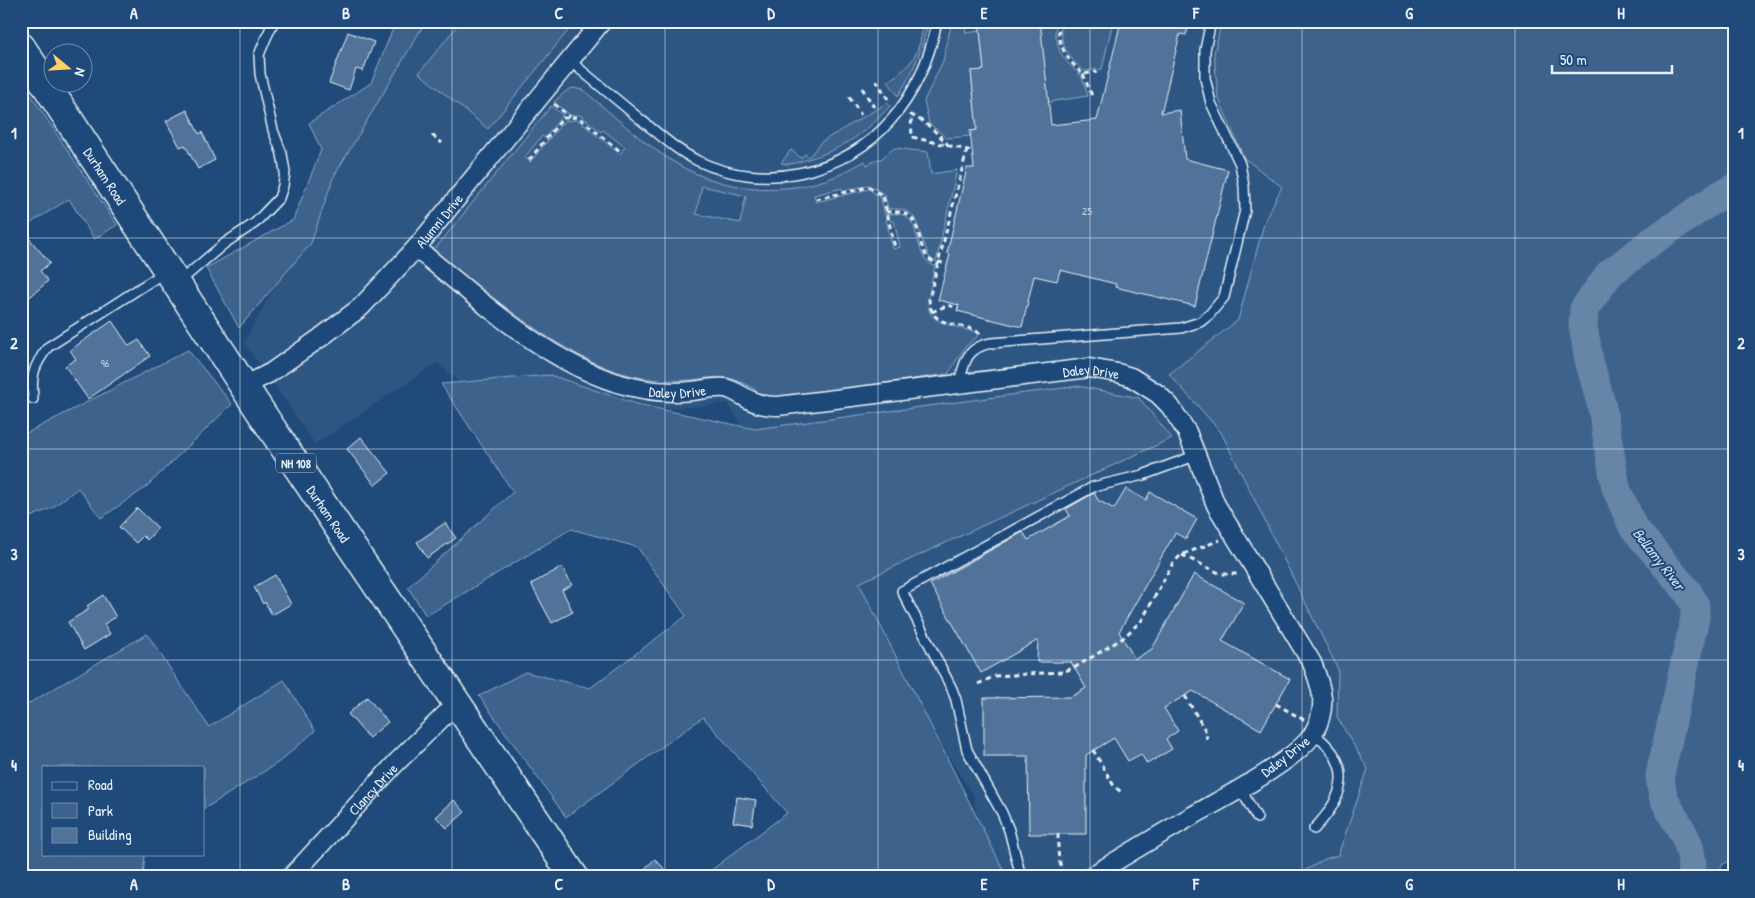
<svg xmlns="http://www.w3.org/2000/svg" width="1755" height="898" viewBox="0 0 1755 898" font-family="'Patrick Hand',sans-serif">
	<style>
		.built { fill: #2e5683 }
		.green { fill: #3c628c; stroke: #92aac2; fill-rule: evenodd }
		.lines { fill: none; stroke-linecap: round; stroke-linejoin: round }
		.river { stroke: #6685a7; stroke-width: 29 }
		.building { fill: #517399; stroke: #e8f1f8 }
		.service-casing { stroke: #e8f1f8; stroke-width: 12 }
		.minor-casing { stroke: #e8f1f8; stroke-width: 21 }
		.primary-casing { stroke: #e8f1f8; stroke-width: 31 }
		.path { stroke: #e8f1f8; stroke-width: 3; stroke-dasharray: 5 4; stroke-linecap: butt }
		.service { stroke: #1f4a7a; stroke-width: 9 }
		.minor { stroke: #1f4a7a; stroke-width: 18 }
		.primary { stroke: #1f4a7a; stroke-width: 28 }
		.grid { fill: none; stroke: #e8f1f8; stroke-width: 1; stroke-opacity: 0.55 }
		.labels { text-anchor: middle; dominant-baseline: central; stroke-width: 4; stroke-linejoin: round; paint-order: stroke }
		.number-label { font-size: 11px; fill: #c2d2e0 }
		.shield { fill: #1f4a7a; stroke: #acbfd2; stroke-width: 1 }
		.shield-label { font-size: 12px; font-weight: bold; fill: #e8f1f8 }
		.street-label { font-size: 14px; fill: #e8f1f8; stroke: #1f4a7a }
		.water-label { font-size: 15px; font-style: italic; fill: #d4e1ec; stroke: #1f4a7a }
		.neatline { fill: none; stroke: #e8f1f8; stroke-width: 2 }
		.grid-label { font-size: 16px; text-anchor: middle; font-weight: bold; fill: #e8f1f8 }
	</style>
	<rect width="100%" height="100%" fill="#1f4a7a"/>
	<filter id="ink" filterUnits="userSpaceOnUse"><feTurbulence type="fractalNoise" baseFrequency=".02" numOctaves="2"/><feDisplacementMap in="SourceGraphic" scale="10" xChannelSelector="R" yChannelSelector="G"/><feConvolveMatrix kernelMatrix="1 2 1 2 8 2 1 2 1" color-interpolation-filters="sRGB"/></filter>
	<g filter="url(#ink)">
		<!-- built -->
		<path class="built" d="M 421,21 L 1708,21 L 1404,877 L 983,877 L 974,796 L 840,592 L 728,403 L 703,406 L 668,408 L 637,405 L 590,494 L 437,363 L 315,444 L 244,342 Z"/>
		<!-- green -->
		<path class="green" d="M 396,21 L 426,21 L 333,178 L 311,243 L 239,328 L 206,268 L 293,220 L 321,150 L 309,123 L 371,83 Z
			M 461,21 L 576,21 L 488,129 L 419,73 Z
			M 924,21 L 928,21 C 923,49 913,72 898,96 L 888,81 C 915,64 919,53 924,21 Z
			M 952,21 L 964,21 L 966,33 L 980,31 L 984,70 L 971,72 L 977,130 L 970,131 L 970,136 L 947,138 L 929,123 L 924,101 L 943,61 Z
			M 1050,21 L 1057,21 L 1055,33 L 1060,52 L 1067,62 L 1082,77 L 1088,96 L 1048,102 L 1040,24 L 1050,23 Z
			M 1062,21 L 1113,21 L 1102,69 L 1084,71 C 1068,57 1058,43 1062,21 Z
			M 1222,21 L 1734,21 L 1732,32 L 1734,34 L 1734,858 L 1722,865 L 1717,877 L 1294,877 L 1325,859 L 1338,855 L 1368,769 L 1337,717 L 1338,669 L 1221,432 L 1169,374 L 1238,320 L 1265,220 L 1282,187 L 1244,158 L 1218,97 L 1214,53 Z
			M 21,80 L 117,225 L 94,239 L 69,199 L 21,229 Z
			M 572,88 L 583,90 C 616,117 648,149 686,169 C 732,192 786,195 834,177 C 845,173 855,166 865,161 L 867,165 L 878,159 L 881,159 L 894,148 L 928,152 L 931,174 L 957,170 L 936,262 L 930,259 L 928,254 L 914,217 C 906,209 899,208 888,209 L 885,195 L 869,185 L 843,191 L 842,188 L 814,195 L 816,202 L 869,189 L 881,198 L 893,249 L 900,247 L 894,221 L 890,221 L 889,214 C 927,208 909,258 935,266 C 924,319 921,318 975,332 L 979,335 L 965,347 L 948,374 L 787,397 L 771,397 L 757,393 L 756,390 C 747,385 738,380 728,378 C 715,376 702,379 690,380 C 671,381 652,380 633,376 C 563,360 489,294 434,250 L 551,106 L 563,115 L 545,138 L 542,136 L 525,157 L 530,162 L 564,121 L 578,120 L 620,154 L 625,147 L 603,130 L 601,132 L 580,115 L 571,116 L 554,102 L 565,92 ZM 702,186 L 746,196 L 740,223 L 696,214 Z
			M 887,103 L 890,106 C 866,133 843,149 808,159 C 800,162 789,166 781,163 L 791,150 L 801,158 L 805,154 L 809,157 L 821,142 Z
			M 188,350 L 232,404 L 145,488 L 101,518 L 78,488 L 52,508 L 21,521 L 21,436 Z
			M 550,375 L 636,404 L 755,429 L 1078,386 L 1139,398 L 1172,438 L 859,583 L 1007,877 L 702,877 L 787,813 L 703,717 L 566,817 L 479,696 L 525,672 L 590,688 L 686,616 L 637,547 L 571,529 L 426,616 L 408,587 L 513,492 L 441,384 Z
			M 147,634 L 209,727 L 284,680 L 315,731 L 279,762 L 204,809 L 204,767 L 44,767 L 44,854 L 145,854 L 143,877 L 21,877 L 21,708 Z"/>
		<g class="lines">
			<!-- river -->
			<path class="river" d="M 1691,877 C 1696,841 1677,828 1664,798 C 1661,791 1661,782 1660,775 L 1695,618 L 1695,605 L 1688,592 L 1633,527 L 1616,488 L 1602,407 L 1589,360 L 1583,326 L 1584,309 L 1609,274 L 1651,242 L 1720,195 L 1734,188"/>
		</g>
		<!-- building -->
		<path class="building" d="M 979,21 L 1040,21 L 1051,125 L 1097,120 L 1121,21 L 1190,21 L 1186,35 L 1180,34 L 1161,113 L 1180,110 L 1185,159 L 1228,170 L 1195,306 L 1115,287 L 1116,284 L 1060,270 L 1057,281 L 1034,276 L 1022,327 L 957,311 L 959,305 L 938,300 L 950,254 L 947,253 L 967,168 L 974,168 L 970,131 L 977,130 L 971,71 L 984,70 Z
			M 348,32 L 374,42 L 363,71 L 356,69 L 349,90 L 329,83 Z
			M 187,110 L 199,134 L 202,132 L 215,160 L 198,169 L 185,145 L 180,147 L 166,121 Z
			M 21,229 L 50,263 L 40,271 L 48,281 L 21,305 Z
			M 112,321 L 129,346 L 139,340 L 150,356 L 88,399 L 65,366 L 76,359 L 70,350 Z
			M 361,437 L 390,473 L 375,485 L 347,449 Z
			M 1126,489 L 1146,500 L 1150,492 L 1197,519 L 1186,539 L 1175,533 L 1119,632 L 1135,659 L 1152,649 L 1194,574 L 1244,603 L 1222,641 L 1290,679 L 1261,730 L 1193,691 L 1164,708 L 1178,731 L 1166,739 L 1172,749 L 1147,764 L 1141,754 L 1128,761 L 1114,738 L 1086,755 L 1086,834 L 1029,834 L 1028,756 L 984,756 L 984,698 L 1071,697 L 1086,688 L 1071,662 L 1037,662 L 1038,640 L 981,673 L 930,584 L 1023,532 L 1028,540 L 1070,516 L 1066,509 L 1094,493 L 1098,500 L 1114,509 Z
			M 137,508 L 158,528 L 147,540 L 143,536 L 136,543 L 119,527 Z
			M 445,523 L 456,538 L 427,558 L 417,542 Z
			M 562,567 L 572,585 L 562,590 L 573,612 L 552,623 L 531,584 Z
			M 275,575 L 291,604 L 272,615 L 265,602 L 263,604 L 254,587 Z
			M 103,595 L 116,617 L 104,624 L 110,634 L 84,650 L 68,622 L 89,609 L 87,606 Z
			M 367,697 L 388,722 L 369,738 L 348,714 Z
			M 737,797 L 756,800 L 752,825 L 733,822 Z
			M 454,800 L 465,812 L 447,828 L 436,817 Z
			M 655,859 L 672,877 L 636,877 Z"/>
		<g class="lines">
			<!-- service casing -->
			<g class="service-casing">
				<path id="service" d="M 570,61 C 593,80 617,100 640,119 C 659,134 676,150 698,161 C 763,192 845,174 891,120 C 916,92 930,57 937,21
					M 179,282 L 225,243 L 255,223 L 279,198 L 283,186 L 285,172 L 282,154 L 273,130 L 260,74 L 259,55 L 266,38 L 274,21
					M 959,383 C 965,361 966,348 991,343 L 1181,328 L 1200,322 L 1209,315 L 1224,297 L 1245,210 L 1244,186 L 1240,164 L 1211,103 L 1205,78 L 1205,50 L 1211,21
					M 33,399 C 31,375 33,367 48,347 L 165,272
					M 1314,734 C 1354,764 1346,796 1314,829
					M 1240,788 L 1257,818
					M 1021,877 L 1009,830 L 1002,813 L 967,750 L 956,700 L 952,689 L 902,591 L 1093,487 L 1143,475 L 1197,455"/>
			</g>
			<!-- minor casing -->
			<g class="minor-casing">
				<g id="minor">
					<path id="s1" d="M 416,248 C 480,300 559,375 642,389 C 658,392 675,393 691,391 C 702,390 713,387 725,388 C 735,390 743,397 752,401 C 760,405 769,406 778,406 L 1089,368 L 1118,373 L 1131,377 L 1158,394 L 1170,406 L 1187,432 L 1216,505 L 1312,663 C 1322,688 1328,707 1314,732 C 1300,759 1220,800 1192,816 C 1157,836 1124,856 1090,877"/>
					<path id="s2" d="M 244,386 L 270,373 L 320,338 L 361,307 L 416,248 L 602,21"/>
					<path id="s3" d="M 291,877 L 396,763 L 457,703"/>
				</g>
			</g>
			<!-- primary casing -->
			<g class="primary-casing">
				<g id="primary">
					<path id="s4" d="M 21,47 L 270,426 L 574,877"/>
				</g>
			</g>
			<!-- path -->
			<path class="path" d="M 1059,21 C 1056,44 1067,60 1083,74 L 1097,72
				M 1083,74 L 1092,96
				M 876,80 L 888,99
				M 862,88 L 874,107
				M 849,97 L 861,115
				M 554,104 L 570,117
				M 432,135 L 442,143
				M 949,146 C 938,133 926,122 911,115 L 912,137 L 972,151
				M 967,150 L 929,299 C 931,331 962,320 981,334
				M 529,160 L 563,118 L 578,117 L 621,152
				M 816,199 L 869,187 L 883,196 L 895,248
				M 886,212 C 933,207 908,254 938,264
				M 938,262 L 947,264
				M 932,312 L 948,305 L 958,308
				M 1182,555 L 1221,574 L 1239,574
				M 978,684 L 995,676 L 1061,672 L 1074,668 L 1123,638 L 1142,620 L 1173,563 L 1181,555 L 1220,540
				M 1185,696 L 1205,730 L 1207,739
				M 1276,704 L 1304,720
				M 1093,750 L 1114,786 L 1121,792
				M 1058,834 C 1058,849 1057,863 1066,877"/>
			<!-- service -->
			<use href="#service" class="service"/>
			<!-- minor -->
			<use href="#minor" class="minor"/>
			<!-- primary -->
			<use href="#primary" class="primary"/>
		</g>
	</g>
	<!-- grid -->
	<path class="grid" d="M 240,21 L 240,877M 452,21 L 452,877M 665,21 L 665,877M 878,21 L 878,877M 1090,21 L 1090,877M 1302,21 L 1302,877M 1515,21 L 1515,877M 21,238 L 1734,238M 21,449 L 1734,449M 21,660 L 1734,660"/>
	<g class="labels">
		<!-- number labels -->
		<g class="number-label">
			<text x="1087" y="211">25</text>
			<text x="105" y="363">96</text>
		</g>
		<!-- shield labels -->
		<rect class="shield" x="276" y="453.5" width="40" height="19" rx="4"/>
		<g class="shield-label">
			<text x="296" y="463">NH 108</text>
		</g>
		<!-- street labels -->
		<g class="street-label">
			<text stroke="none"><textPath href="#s4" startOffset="154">Durham Road</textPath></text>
			<text stroke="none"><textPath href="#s2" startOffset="258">Alumni Drive</textPath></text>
			<text stroke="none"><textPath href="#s1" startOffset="725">Daley Drive</textPath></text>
			<text stroke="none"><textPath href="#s1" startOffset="305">Daley Drive</textPath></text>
			<text stroke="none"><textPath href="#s4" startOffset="559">Durham Road</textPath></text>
			<text transform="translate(1285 756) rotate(-38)">Daley Drive</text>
			<text stroke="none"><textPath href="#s3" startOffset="120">Clancy Drive</textPath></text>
		</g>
		<!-- water labels -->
		<g class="water-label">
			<text transform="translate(1659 559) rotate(52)">Bellamy River</text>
		</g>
	</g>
	<!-- margin -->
	<rect width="1755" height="898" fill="none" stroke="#1f4a7a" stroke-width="55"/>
	<!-- legend -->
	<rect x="42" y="766" width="162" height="90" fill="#1f4a7a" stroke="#6f8dac"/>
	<rect x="52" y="782" width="25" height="8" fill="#1f4a7a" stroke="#6f8dac"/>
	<text x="88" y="790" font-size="15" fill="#e8f1f8">Road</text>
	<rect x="52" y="803" width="25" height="15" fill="#3c628c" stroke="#6f8dac"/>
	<text x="88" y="816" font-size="15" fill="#e8f1f8">Park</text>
	<rect x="52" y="828" width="25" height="15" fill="#517399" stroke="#6f8dac"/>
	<text x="88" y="840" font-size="15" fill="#e8f1f8">Building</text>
	<!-- north arrow -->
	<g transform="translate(68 68) rotate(108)"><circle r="24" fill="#1f4a7a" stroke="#6f8dac"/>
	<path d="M0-4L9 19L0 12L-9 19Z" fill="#ffd166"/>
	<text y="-8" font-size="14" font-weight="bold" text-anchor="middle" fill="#e8f1f8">N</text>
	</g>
	<!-- scale -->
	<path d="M1552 65v8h120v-8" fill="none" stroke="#e8f1f8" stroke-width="2.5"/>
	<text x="1560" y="65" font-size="15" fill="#e8f1f8" stroke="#1f4a7a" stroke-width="4" paint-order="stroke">50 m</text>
	<rect x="28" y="28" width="1700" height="842" class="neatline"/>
	<g class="grid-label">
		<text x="134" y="19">A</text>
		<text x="346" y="19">B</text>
		<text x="559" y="19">C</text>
		<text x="771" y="19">D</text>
		<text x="984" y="19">E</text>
		<text x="1196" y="19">F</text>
		<text x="1409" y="19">G</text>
		<text x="1621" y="19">H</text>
		<text x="14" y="139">1</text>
		<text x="1741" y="139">1</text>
		<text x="14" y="349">2</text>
		<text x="1741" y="349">2</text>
		<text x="14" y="560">3</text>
		<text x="1741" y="560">3</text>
		<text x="14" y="771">4</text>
		<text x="1741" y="771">4</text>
		<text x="134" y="890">A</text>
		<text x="346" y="890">B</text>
		<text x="559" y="890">C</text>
		<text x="771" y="890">D</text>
		<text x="984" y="890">E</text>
		<text x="1196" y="890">F</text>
		<text x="1409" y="890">G</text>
		<text x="1621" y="890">H</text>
	</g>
</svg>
